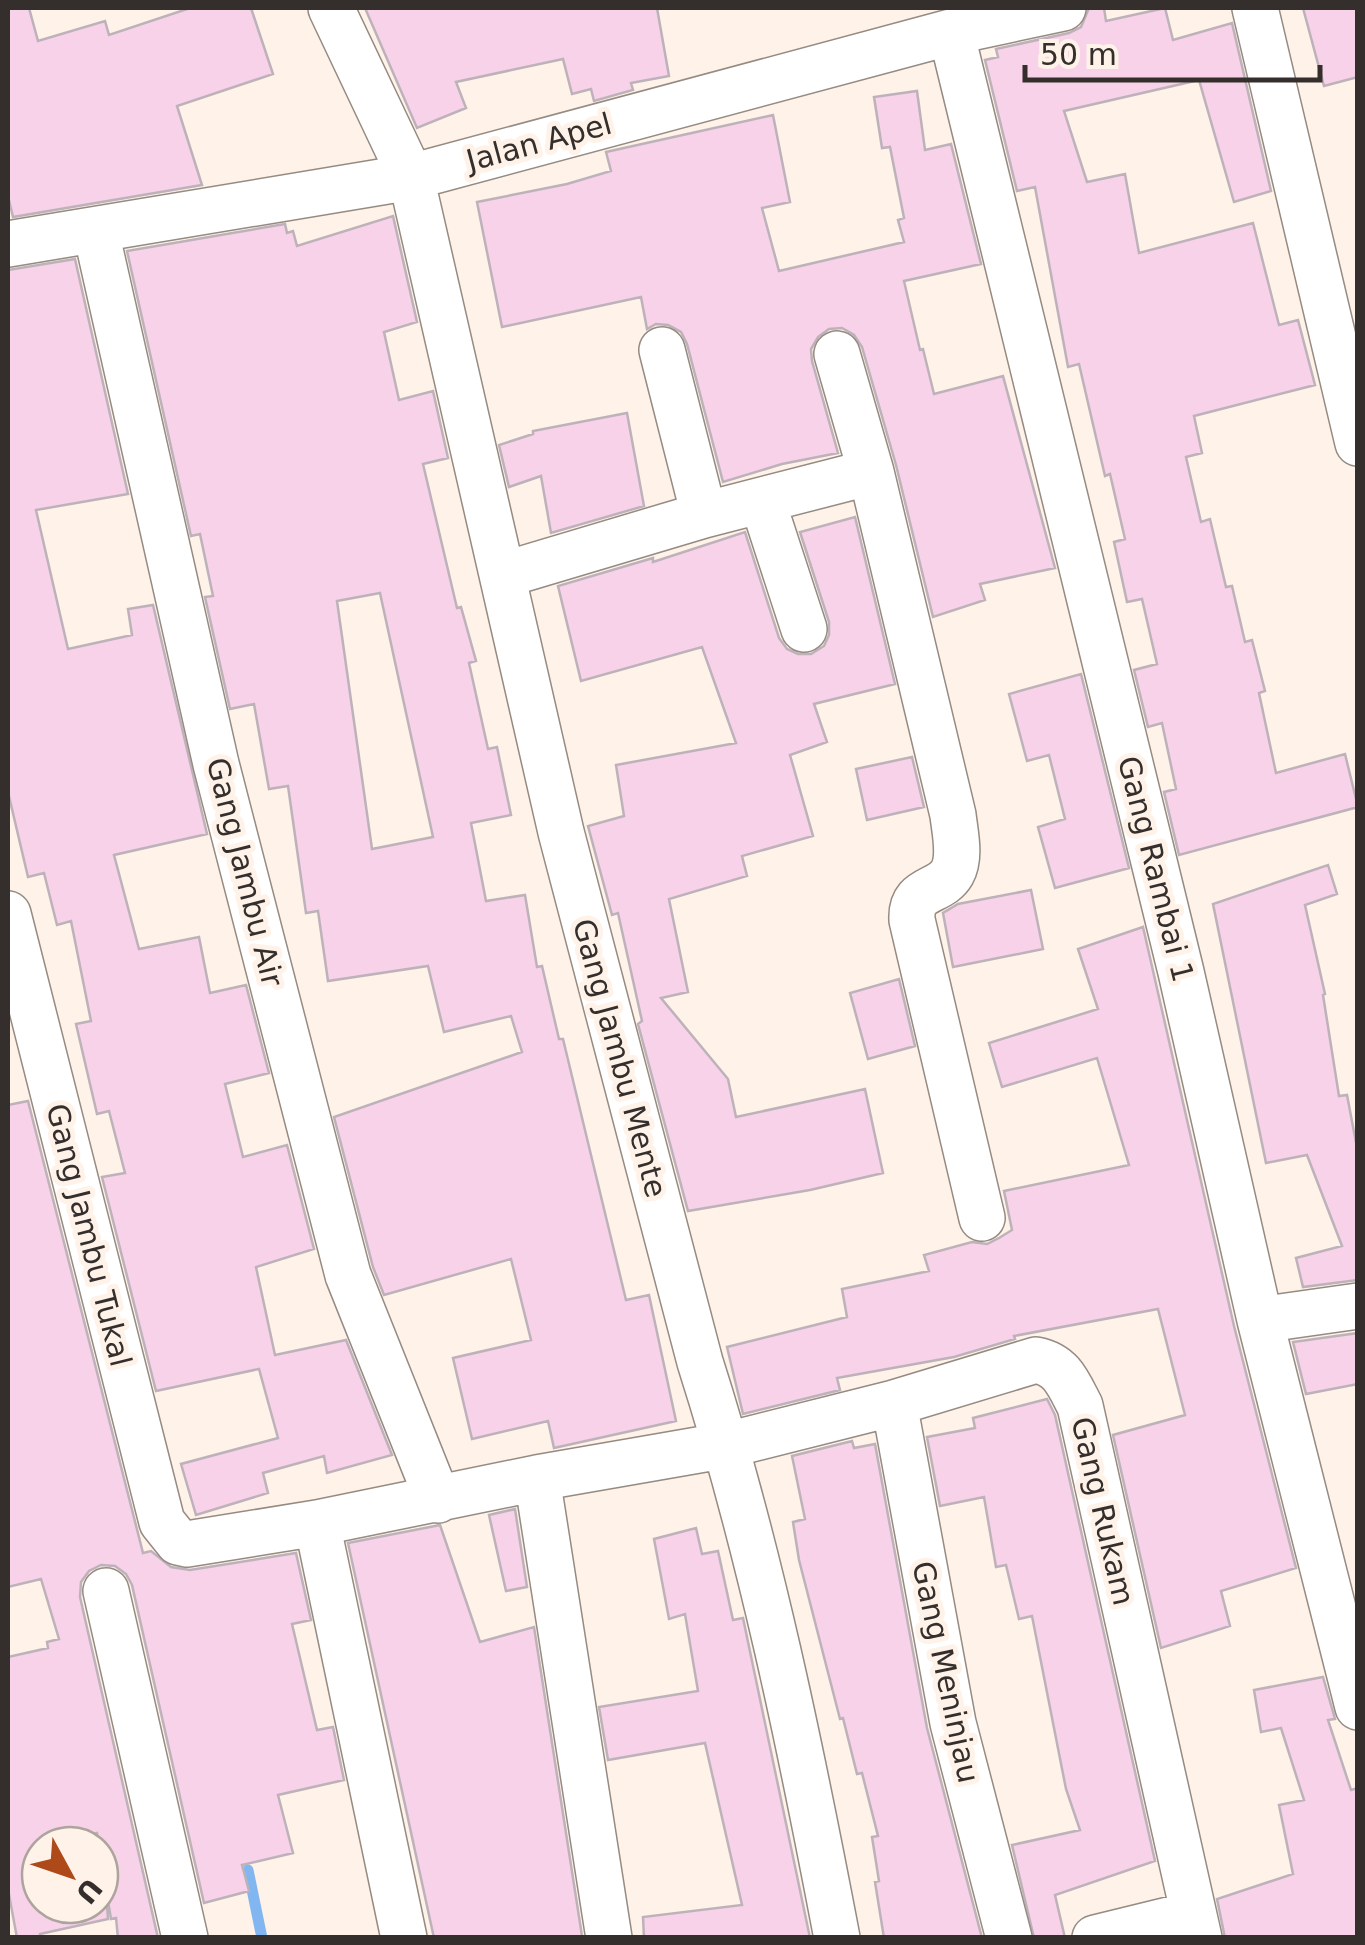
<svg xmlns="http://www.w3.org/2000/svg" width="1365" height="1945" viewBox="0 0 1365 1945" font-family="'DejaVu Sans',sans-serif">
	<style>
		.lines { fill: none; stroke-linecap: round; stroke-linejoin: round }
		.stream { stroke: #81b6f1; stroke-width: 11 }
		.building { fill: #f7d2e9; stroke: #beb2ba; stroke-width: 2.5; fill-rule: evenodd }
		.minor-casing { stroke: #958b82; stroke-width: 48 }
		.minor { stroke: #fff; stroke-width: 45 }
		.labels { text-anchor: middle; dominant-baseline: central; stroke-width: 10; stroke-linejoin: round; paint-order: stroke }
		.street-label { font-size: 30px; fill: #342f2c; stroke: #fef2e9 }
	</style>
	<rect width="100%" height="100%" fill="#fef2e9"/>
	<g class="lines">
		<!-- stream -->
		<path class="stream" d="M 248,1870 L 262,1938"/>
	</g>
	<!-- building -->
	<path class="building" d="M 8,8 L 29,8 L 38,41 L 105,21 L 109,35 L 190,8 L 251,8 L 273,74 L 177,106 L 202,185 L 13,217 L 8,196 Z
		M 365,8 L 657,8 L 669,76 L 631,83 L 633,90 L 594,101 L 591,89 L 572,94 L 563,59 L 456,82 L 466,108 L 417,128 Z
		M 1089,8 L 1104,8 L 1106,21 L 1165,8 L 1173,40 L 1232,23 L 1271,191 L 1234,202 L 1199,80 L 1064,111 L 1087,182 L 1125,174 L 1139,253 L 1253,223 L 1279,325 L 1298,320 L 1315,385 L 1194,416 L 1202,453 L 1186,457 L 1201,522 L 1210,519 L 1226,587 L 1232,586 L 1245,642 L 1252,640 L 1265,691 L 1259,693 L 1276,773 L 1345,754 L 1358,807 L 1179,855 L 1164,792 L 1176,789 L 1162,723 L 1148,727 L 1134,670 L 1157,664 L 1142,599 L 1127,602 L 1114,542 L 1125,539 L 1110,474 L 1105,476 L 1079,364 L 1068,367 L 1035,187 L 1017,191 L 985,60 L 998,57 L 996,49 L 1069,33 L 1081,27 Z
		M 1303,8 L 1358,8 L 1358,77 L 1324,86 Z
		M 917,91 L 925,150 L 951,144 L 981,264 L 904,281 L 920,350 L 923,349 L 934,394 L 1003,376 L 1055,568 L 980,584 L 985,600 L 933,617 L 896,465 L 862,347 L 854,335 L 842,328 L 829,329 L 818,337 L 811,349 L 812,361 L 838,453 L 782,464 L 723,482 L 687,344 L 681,332 L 668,325 L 656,324 L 647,329 L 641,297 L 502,327 L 477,202 L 567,184 L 611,171 L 606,152 L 773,115 L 790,202 L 762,208 L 779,271 L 904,242 L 898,220 L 904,218 L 890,147 L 882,148 L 874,97 Z
		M 393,216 L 417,322 L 384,332 L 399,400 L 433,391 L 448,458 L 423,464 L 457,608 L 461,607 L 476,661 L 469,663 L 488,749 L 497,747 L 511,815 L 471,823 L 486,901 L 525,895 L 537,967 L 542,966 L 559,1039 L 563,1039 L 626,1300 L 649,1295 L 676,1421 L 554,1448 L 548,1421 L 472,1439 L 453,1358 L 531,1340 L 511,1259 L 384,1295 L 373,1267 L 334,1117 L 522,1052 L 511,1016 L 444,1032 L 428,966 L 328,981 L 318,911 L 306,913 L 288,786 L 269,789 L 254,704 L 230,709 L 205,597 L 213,596 L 200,534 L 191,536 L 127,251 L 285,224 L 287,233 L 293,231 L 297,246 ZM 380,593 L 433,837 L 372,849 L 337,601 Z
		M 75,259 L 128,494 L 36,510 L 68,649 L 132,635 L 128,609 L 153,605 L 207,834 L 114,855 L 139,949 L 199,937 L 210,993 L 246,985 L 269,1073 L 225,1084 L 243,1157 L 287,1145 L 314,1249 L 256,1267 L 275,1355 L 346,1340 L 392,1455 L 327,1473 L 324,1456 L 263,1473 L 268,1493 L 196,1515 L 181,1464 L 278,1438 L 259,1369 L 156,1391 L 102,1177 L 125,1173 L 109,1111 L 97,1114 L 76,1024 L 91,1021 L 71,921 L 57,925 L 44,873 L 28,877 L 8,792 L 8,270 Z
		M 627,413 L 644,506 L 551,533 L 541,476 L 509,487 L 499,445 L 533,434 L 533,431 Z
		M 855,517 L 895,684 L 814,704 L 827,742 L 790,755 L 813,836 L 742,856 L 747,876 L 669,899 L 688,992 L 661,998 L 728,1079 L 736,1117 L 865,1089 L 883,1173 L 810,1190 L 688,1211 L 638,1024 L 642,1021 L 618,913 L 612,915 L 588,826 L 624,816 L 616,765 L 736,743 L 702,647 L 581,681 L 558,586 L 653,558 L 653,562 L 745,532 L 779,638 L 787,649 L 798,654 L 811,654 L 824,646 L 829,635 L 829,622 L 800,532 Z
		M 1081,674 L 1129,868 L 1055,888 L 1038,827 L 1065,819 L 1049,755 L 1027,761 L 1009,694 Z
		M 912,757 L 924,807 L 867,820 L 856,769 Z
		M 1328,865 L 1337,894 L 1305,905 L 1325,994 L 1323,995 L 1339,1096 L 1347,1095 L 1358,1153 L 1358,1280 L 1303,1287 L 1296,1258 L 1342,1246 L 1307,1155 L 1266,1163 L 1213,904 Z
		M 1031,890 L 1043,949 L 953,967 L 943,913 L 958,904 Z
		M 1143,927 L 1234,1326 L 1296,1568 L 1221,1591 L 1230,1626 L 1161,1648 L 1113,1435 L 1185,1415 L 1158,1309 L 1014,1336 L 1015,1339 L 954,1357 L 837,1378 L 840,1390 L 743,1414 L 727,1347 L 847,1317 L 842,1289 L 929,1271 L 924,1255 L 972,1242 L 987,1244 L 999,1238 L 1012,1230 L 1004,1191 L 1129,1165 L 1097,1058 L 1002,1087 L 989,1043 L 1098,1009 L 1078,949 Z
		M 899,979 L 915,1046 L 868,1059 L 850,993 Z
		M 28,1101 L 143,1553 L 151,1551 L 171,1567 L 190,1570 L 296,1553 L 311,1620 L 292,1624 L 317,1730 L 333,1727 L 344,1780 L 278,1795 L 293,1853 L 242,1865 L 249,1891 L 204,1903 L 132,1585 L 126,1574 L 115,1566 L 101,1565 L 89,1571 L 81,1582 L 80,1597 L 158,1938 L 118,1938 L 116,1918 L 111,1919 L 97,1833 L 40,1845 L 40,1905 L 107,1905 L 108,1919 L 40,1934 L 40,1938 L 17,1938 L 8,1889 L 8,1657 L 48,1648 L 47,1642 L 59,1639 L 41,1579 L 8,1587 L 8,1105 Z
		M 1358,1333 L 1358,1384 L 1306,1394 L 1293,1342 Z
		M 1047,1399 L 1055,1415 L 1155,1861 L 1055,1895 L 1065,1938 L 1034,1938 L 1012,1845 L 1080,1830 L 1066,1789 L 1032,1616 L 1019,1619 L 1006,1565 L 996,1567 L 984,1497 L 940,1506 L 927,1437 L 975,1428 L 973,1418 Z
		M 852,1441 L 854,1448 L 875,1444 L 927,1728 L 982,1938 L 884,1938 L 875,1882 L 879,1881 L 872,1837 L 878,1836 L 862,1773 L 857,1774 L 843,1718 L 840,1719 L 799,1560 L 793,1522 L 805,1519 L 792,1456 Z
		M 515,1509 L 527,1587 L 506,1591 L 489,1515 Z
		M 440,1525 L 480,1642 L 534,1627 L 582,1936 L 434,1938 L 348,1543 Z
		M 696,1528 L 702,1554 L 718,1551 L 733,1620 L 743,1618 L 810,1938 L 644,1938 L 643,1917 L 742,1905 L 705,1743 L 608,1760 L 599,1707 L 698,1691 L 685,1614 L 669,1619 L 654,1539 Z
		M 1323,1677 L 1335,1719 L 1328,1720 L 1351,1790 L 1358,1788 L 1358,1938 L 1225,1938 L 1217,1899 L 1293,1874 L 1279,1805 L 1304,1800 L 1281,1728 L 1261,1732 L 1254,1690 Z"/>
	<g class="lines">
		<!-- minor casing -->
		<g class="minor-casing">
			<path id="minor" d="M 331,8 L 411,177 L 561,832 L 700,1362 C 760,1550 800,1744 837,1938
				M 1255,8 L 1358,443
				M 951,32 L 1181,972 L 1260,1320 L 1358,1707
				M 96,232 L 216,764 L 348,1275 L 438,1500
				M 8,244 L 411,177 L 951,32 L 1063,8
				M 662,350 L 704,515
				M 837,354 L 871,472
				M 762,500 L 804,629
				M 503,575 L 704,515 L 871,472 L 953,815 C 955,833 961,857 952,873 C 940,894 910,886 912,920 L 982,1218
				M 8,914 L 162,1522 L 178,1542 L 187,1544 L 317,1523 L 537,1478 L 727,1445 L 894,1403 L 1036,1360 C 1062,1365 1068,1383 1080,1406 L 1199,1938
				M 1260,1320 L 1358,1306
				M 894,1403 L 953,1723 L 1009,1938
				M 537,1478 L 609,1938
				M 317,1523 L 404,1938
				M 106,1591 L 185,1938
				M 1095,1938 L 1193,1914"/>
		</g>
		<!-- minor -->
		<use href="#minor" class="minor"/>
	</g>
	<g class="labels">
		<!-- street labels -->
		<g class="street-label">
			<text transform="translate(539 142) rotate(-15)">Jalan Apel</text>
			<text transform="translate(1156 869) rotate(76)">Gang Rambai 1</text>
			<text transform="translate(245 872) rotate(76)">Gang Jambu Air</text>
			<text transform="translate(620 1058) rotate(75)">Gang Jambu Mente</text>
			<text transform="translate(89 1235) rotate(76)">Gang Jambu Tukal</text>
			<text transform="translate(1103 1511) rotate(77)">Gang Rukam</text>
			<text transform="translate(946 1672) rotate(78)">Gang Meninjau</text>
		</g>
	</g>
	<!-- border -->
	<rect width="1365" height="1945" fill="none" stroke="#342f2c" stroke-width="20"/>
	<!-- north arrow -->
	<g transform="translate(70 1875) rotate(130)"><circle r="48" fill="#fef2e9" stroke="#ada49d" stroke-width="2.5"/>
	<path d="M0-8L18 38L0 25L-18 38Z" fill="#ae491a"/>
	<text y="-15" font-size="28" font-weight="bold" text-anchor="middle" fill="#342f2c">U</text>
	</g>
	<!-- scale -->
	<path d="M1025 65v15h295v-15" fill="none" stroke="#342f2c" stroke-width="5"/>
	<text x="1040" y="65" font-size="30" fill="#342f2c" stroke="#fef2e9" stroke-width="8" paint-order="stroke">50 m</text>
</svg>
